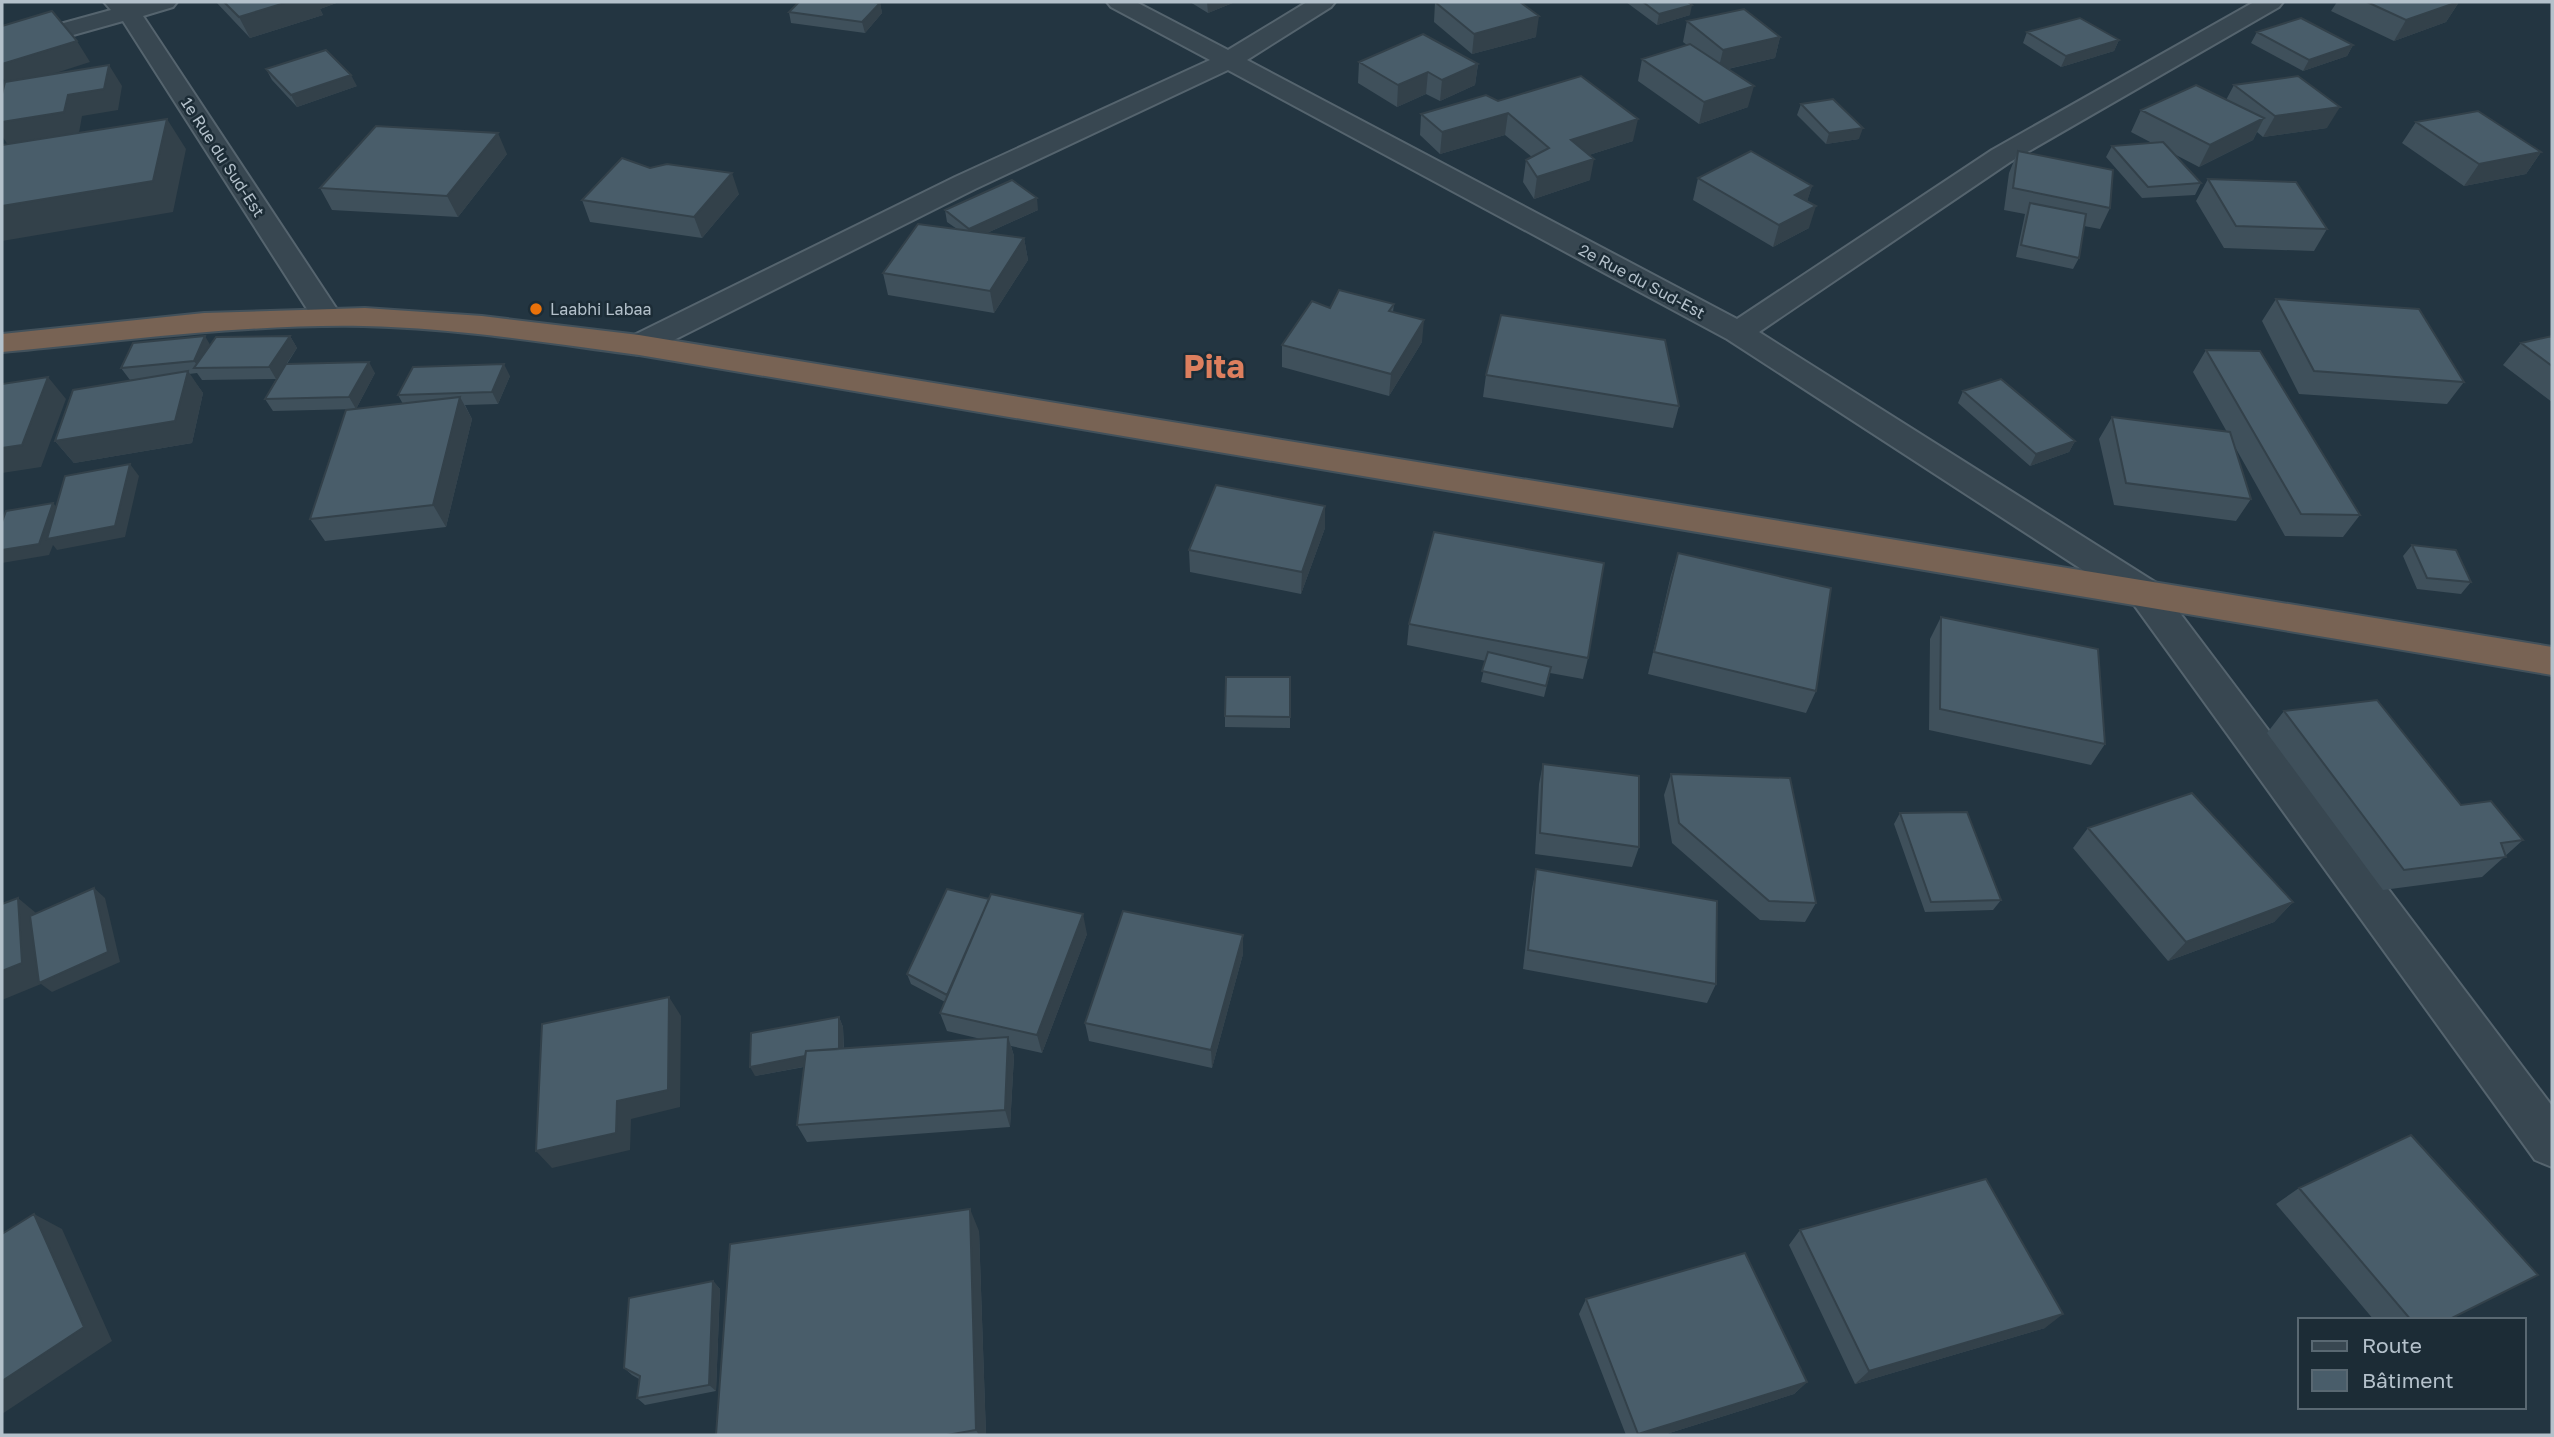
<svg xmlns="http://www.w3.org/2000/svg" width="2554" height="1437" viewBox="0 0 2554 1437" font-family="'Golos Text',sans-serif">
	<style>
		.lines { fill: none; stroke-linecap: round; stroke-linejoin: round }
		.street-casing { stroke: #55646e; stroke-width: 4 }
		.highway-casing { stroke: #42515b; stroke-width: 4 }
		.street { fill: #384751; fill-rule: evenodd }
		.highway { fill: #786354; fill-rule: evenodd }
		.wall { fill: #3f505b }
		.shaded-wall { fill: #33414a }
		.building { fill: #495d6a; stroke: #33414a; stroke-width: 2 }
		.food-dot { fill: #e8710a; stroke: #1c2c36; stroke-width: 2.5 }
		.labels { text-anchor: middle; dominant-baseline: central; stroke-width: 5; stroke-linejoin: round; paint-order: stroke }
		.far-street-label { font-size: 16px; fill: #b4c1cb; stroke: #1c2c36 }
		.far-poi-label { font-size: 16px; fill: #b4c1cb; stroke: #1c2c36; text-anchor: start }
		.town-label { font-size: 32px; font-weight: bold; fill: #dd7f5e; stroke: #1c2c36 }
	</style>
	<rect width="100%" height="100%" fill="#233541"/>
	<g class="lines">
		<!-- street casing -->
		<g class="street-casing">
			<path id="street" d="M 104,2 L 177,2 L 173,7 L 143,16 L 342,317 L 338,323 L 327,326 L 316,323 L 123,21 L 2,55 L 2,40 L 111,10 Z
				M 1107,2 L 1136,2 L 1228,50 L 1307,2 L 1335,2 L 1331,7 L 1247,60 L 1737,319 L 1992,150 L 2254,2 L 2283,2 L 2279,7 L 2010,162 L 1759,332 L 2158,584 L 2552,1106 L 2552,1167 L 2535,1160 L 2132,602 L 1727,339 L 1228,70 L 975,189 L 650,352 L 639,355 L 628,352 L 624,345 L 628,338 L 955,177 L 1210,60 L 1111,7 Z"/>
		</g>
		<!-- highway casing -->
		<g class="highway-casing">
			<path id="highway" d="M 365,308 L 482,316 L 639,335 L 2552,647 L 2552,675 L 639,355 C 547,343 456,328 363,326 C 242,324 122,341 2,352 L 2,334 L 204,313 Z"/>
		</g>
		<!-- street -->
		<use href="#street" class="street"/>
		<!-- highway -->
		<use href="#highway" class="highway"/>
	</g>
	<!-- wall -->
	<path class="wall" d="M 216,2 L 339,2 L 320,9 L 323,15 L 250,38 Z
		M 1190,2 L 1235,2 L 1208,13 Z
		M 1435,2 L 1536,37 L 1472,54 L 1434,22 Z
		M 1626,2 L 1688,2 L 1690,15 L 1657,25 Z
		M 2337,2 L 2459,2 L 2446,22 L 2394,41 L 2331,11 Z
		M 880,3 L 882,13 L 865,33 L 791,23 L 789,12 Z
		M 1687,21 L 1780,37 L 1775,58 L 1728,69 L 1748,107 L 1699,124 L 1638,81 L 1642,59 L 1687,45 L 1683,42 Z
		M 2027,32 L 2119,40 L 2114,51 L 2061,67 L 2023,43 Z
		M 2257,32 L 2353,45 L 2347,56 L 2303,71 L 2251,43 Z
		M 1359,62 L 1478,64 L 1475,85 L 1440,101 L 1426,94 L 1397,107 L 1358,83 Z
		M 266,69 L 357,86 L 297,107 L 272,80 Z
		M 2234,85 L 2327,128 L 2263,137 L 2257,132 L 2253,140 L 2199,167 L 2174,154 L 2201,183 L 2195,195 L 2142,198 L 2106,157 L 2112,146 L 2152,143 L 2131,132 L 2141,110 L 2226,100 Z
		M 1498,101 L 1633,141 L 1589,155 L 1590,180 L 1534,199 L 1523,182 L 1526,160 L 1532,157 L 1505,135 L 1440,154 L 1420,135 L 1421,114 Z
		M 1801,104 L 1859,139 L 1826,144 L 1797,115 Z
		M 2416,122 L 2541,152 L 2526,174 L 2464,186 L 2402,143 Z
		M 2018,151 L 2110,208 L 2100,229 L 2084,226 L 2079,258 L 2073,269 L 2016,257 L 2025,214 L 2004,210 L 2009,173 Z
		M 507,154 L 458,217 L 332,210 L 320,188 Z
		M 650,168 L 739,194 L 702,238 L 590,222 L 582,200 Z
		M 1698,178 L 1812,186 L 1807,201 L 1809,228 L 1773,247 L 1693,200 Z
		M 2208,179 L 2327,229 L 2314,251 L 2224,248 L 2196,201 Z
		M 945,210 L 1038,210 L 987,233 L 1024,238 L 1028,260 L 994,313 L 888,295 L 883,273 L 957,229 L 947,222 Z
		M 2276,299 L 2464,382 L 2447,404 L 2299,394 L 2262,321 Z
		M 1394,304 L 1393,312 L 1422,342 L 1389,396 L 1282,367 L 1282,345 L 1330,308 Z
		M 290,336 L 297,348 L 287,364 L 375,373 L 356,409 L 273,411 L 265,399 L 276,379 L 202,380 L 197,373 L 189,374 L 203,393 L 192,443 L 74,463 L 55,441 L 141,379 L 130,380 L 121,368 L 211,345 Z
		M 2552,336 L 2552,402 L 2503,365 L 2521,343 Z
		M 2206,350 L 2360,515 L 2343,537 L 2285,536 L 2235,447 L 2251,499 L 2236,521 L 2114,505 L 2099,439 L 2112,417 L 2227,432 L 2193,372 Z
		M 1486,375 L 1679,406 L 1673,428 L 1483,397 Z
		M 510,376 L 498,404 L 465,405 L 472,419 L 446,527 L 325,541 L 310,519 L 403,404 L 398,395 Z
		M 1963,391 L 2075,441 L 2069,452 L 2030,466 L 1958,403 Z
		M 1325,528 L 1301,594 L 1190,572 L 1189,550 Z
		M 2412,545 L 2471,582 L 2461,594 L 2417,589 L 2403,556 Z
		M 1678,553 L 1816,691 L 1806,713 L 1648,674 L 1671,575 Z
		M 1941,617 L 2105,744 L 2091,765 L 1929,730 L 1930,639 Z
		M 1409,624 L 1588,658 L 1583,679 L 1550,673 L 1544,697 L 1481,682 L 1486,661 L 1407,645 Z
		M 2284,711 L 2523,840 L 2482,877 L 2383,890 L 2267,733 Z
		M 1225,716 L 1290,717 L 1290,728 L 1225,727 Z
		M 1543,764 L 1639,847 L 1632,867 L 1535,854 L 1539,784 Z
		M 1671,774 L 1816,903 L 1805,922 L 1760,920 L 1672,843 L 1664,795 Z
		M 1900,813 L 2001,900 L 1993,910 L 1925,912 L 1894,824 Z
		M 2088,828 L 2293,902 L 2274,922 L 2168,961 L 2073,848 Z
		M 1536,869 L 1716,984 L 1707,1003 L 1523,969 L 1532,889 Z
		M 1087,934 L 1042,1053 L 1011,1046 L 1014,1056 L 1010,1127 L 807,1142 L 797,1125 L 804,1067 L 755,1076 L 839,1017 L 843,1027 L 844,1048 L 981,1039 L 947,1031 L 940,1013 L 945,1002 L 911,984 L 907,974 Z
		M 1243,954 L 1212,1068 L 1089,1041 L 1085,1023 Z
		M 2299,1188 L 2449,1320 L 2374,1320 L 2276,1204 Z
		M 1800,1230 L 2045,1328 L 1855,1384 L 1789,1245 Z
		M 979,1231 L 986,1435 L 716,1435 Z
		M 713,1281 L 720,1289 L 716,1391 L 645,1405 L 637,1398 L 639,1379 L 632,1375 L 624,1368 Z
		M 1586,1299 L 1807,1382 L 1794,1394 L 1663,1435 L 1626,1435 L 1579,1314 Z"/>
	<!-- shaded-wall -->
	<path class="shaded-wall" d="M 288,2 L 339,2 L 320,9 L 323,15 L 250,38 L 239,17 Z
		M 1207,2 L 1235,2 L 1208,13 Z
		M 2459,2 L 2446,22 L 2394,41 L 2406,20 Z
		M 880,3 L 882,13 L 865,33 L 862,22 Z
		M 1692,5 L 1690,15 L 1657,25 L 1659,14 Z
		M 1539,16 L 1536,37 L 1472,54 L 1474,34 Z
		M 1780,37 L 1775,58 L 1718,71 L 1723,50 Z
		M 2119,40 L 2114,51 L 2061,67 L 2066,56 Z
		M 77,41 L 90,62 L 9,88 L 2,77 L 2,64 Z
		M 2353,45 L 2347,56 L 2303,71 L 2309,60 Z
		M 1478,64 L 1475,85 L 1440,101 L 1442,80 Z
		M 109,65 L 122,86 L 118,110 L 82,116 L 79,133 L 8,145 L 2,136 L 2,122 L 68,95 Z
		M 1428,72 L 1426,94 L 1397,107 L 1398,85 Z
		M 351,75 L 357,86 L 297,107 L 291,95 Z
		M 1754,86 L 1748,107 L 1699,124 L 1704,102 Z
		M 2340,107 L 2327,128 L 2263,137 L 2275,116 Z
		M 1508,113 L 1505,135 L 1440,154 L 1442,132 Z
		M 2264,118 L 2253,140 L 2199,167 L 2210,145 Z
		M 167,119 L 186,149 L 173,212 L 2,241 L 2,206 Z
		M 1638,119 L 1633,141 L 1567,162 L 1571,140 Z
		M 1863,128 L 1859,139 L 1826,144 L 1829,133 Z
		M 498,133 L 507,154 L 458,217 L 447,196 Z
		M 2541,152 L 2526,174 L 2464,186 L 2479,164 Z
		M 1594,159 L 1590,180 L 1534,199 L 1537,177 Z
		M 732,173 L 739,194 L 702,238 L 694,217 Z
		M 1812,186 L 1805,208 L 1795,195 Z
		M 1037,198 L 1038,210 L 971,240 L 969,229 Z
		M 1816,206 L 1809,228 L 1773,247 L 1779,225 Z
		M 1024,238 L 1028,260 L 994,313 L 990,291 Z
		M 1424,320 L 1422,342 L 1389,396 L 1391,374 Z
		M 205,336 L 212,348 L 199,368 L 194,361 Z
		M 290,336 L 297,348 L 276,379 L 269,367 Z
		M 369,362 L 375,373 L 356,409 L 349,397 Z
		M 504,364 L 510,376 L 498,404 L 492,392 Z
		M 188,371 L 203,393 L 192,443 L 74,463 L 55,441 Z
		M 48,377 L 66,399 L 41,467 L 2,473 L 2,448 Z
		M 460,397 L 472,419 L 446,527 L 433,505 Z
		M 2075,441 L 2069,452 L 2030,466 L 2036,454 Z
		M 130,464 L 139,476 L 125,537 L 57,550 L 53,545 L 49,555 L 2,563 L 2,550 L 53,503 L 63,514 Z
		M 1325,506 L 1325,528 L 1301,594 L 1302,572 Z
		M 94,888 L 105,898 L 120,962 L 52,992 L 41,984 L 2,1000 L 2,971 L 18,898 L 42,918 Z
		M 2293,902 L 2274,922 L 2168,961 L 2186,942 Z
		M 1083,914 L 1087,934 L 1042,1053 L 1037,1035 Z
		M 1243,935 L 1243,954 L 1212,1068 L 1211,1050 Z
		M 669,997 L 681,1016 L 680,1107 L 631,1119 L 630,1150 L 552,1168 L 536,1151 L 617,1101 Z
		M 839,1017 L 843,1027 L 844,1059 L 755,1076 L 750,1067 Z
		M 1008,1037 L 1014,1056 L 1010,1127 L 1005,1110 Z
		M 970,1209 L 979,1231 L 986,1435 L 979,1435 L 976,1430 Z
		M 34,1214 L 62,1229 L 112,1341 L 2,1414 L 2,1381 Z
		M 713,1281 L 720,1289 L 716,1391 L 709,1385 Z
		M 2063,1314 L 2045,1328 L 1855,1384 L 1869,1371 Z
		M 1807,1382 L 1794,1394 L 1663,1435 L 1637,1435 L 1638,1434 Z"/>
	<!-- building -->
	<path class="building" d="M 224,2 L 288,2 L 239,17 Z
		M 799,2 L 874,2 L 880,3 L 862,22 L 789,12 Z
		M 1435,2 L 1520,2 L 1539,16 L 1474,34 Z
		M 1643,2 L 1688,2 L 1692,5 L 1659,14 Z
		M 2367,2 L 2458,2 L 2406,20 Z
		M 1744,9 L 1780,37 L 1723,50 L 1687,21 Z
		M 52,11 L 77,41 L 2,64 L 2,26 Z
		M 2080,18 L 2119,40 L 2066,56 L 2027,32 Z
		M 2301,18 L 2353,45 L 2309,60 L 2257,32 Z
		M 1423,34 L 1478,64 L 1442,80 L 1428,72 L 1398,85 L 1359,62 Z
		M 1690,44 L 1754,86 L 1704,102 L 1642,59 Z
		M 326,50 L 351,75 L 291,95 L 266,69 Z
		M 109,65 L 104,89 L 68,95 L 64,112 L 2,122 L 2,94 L 5,82 Z
		M 1581,76 L 1638,119 L 1571,140 L 1594,159 L 1537,177 L 1526,160 L 1549,148 L 1508,113 L 1442,132 L 1421,114 L 1486,95 L 1498,101 Z
		M 2298,76 L 2340,107 L 2275,116 L 2234,85 Z
		M 2196,85 L 2264,118 L 2210,145 L 2141,110 Z
		M 1833,99 L 1863,128 L 1829,133 L 1801,104 Z
		M 2478,111 L 2541,152 L 2479,164 L 2416,122 Z
		M 167,119 L 153,181 L 2,206 L 2,145 Z
		M 376,126 L 498,133 L 447,196 L 320,188 Z
		M 2163,142 L 2201,183 L 2148,187 L 2112,146 Z
		M 1751,151 L 1812,186 L 1795,195 L 1816,206 L 1779,225 L 1698,178 Z
		M 2018,151 L 2113,170 L 2110,208 L 2013,188 Z
		M 622,158 L 650,168 L 667,164 L 732,173 L 694,217 L 582,200 Z
		M 2208,179 L 2296,182 L 2327,229 L 2236,226 Z
		M 1012,180 L 1037,198 L 969,229 L 945,210 Z
		M 2030,203 L 2086,214 L 2079,258 L 2021,245 Z
		M 918,224 L 1024,238 L 990,291 L 883,273 Z
		M 1339,290 L 1394,304 L 1389,311 L 1424,320 L 1391,374 L 1282,345 L 1312,301 L 1330,308 Z
		M 2276,299 L 2419,309 L 2464,382 L 2314,371 Z
		M 1501,315 L 1665,340 L 1679,406 L 1486,375 Z
		M 205,336 L 194,361 L 121,368 L 133,343 Z
		M 290,336 L 269,367 L 194,368 L 216,337 Z
		M 2552,336 L 2552,366 L 2521,343 Z
		M 2206,350 L 2260,351 L 2360,515 L 2301,514 Z
		M 369,362 L 349,397 L 265,399 L 286,364 Z
		M 504,364 L 492,392 L 398,395 L 413,367 Z
		M 188,371 L 175,421 L 55,441 L 73,390 Z
		M 48,377 L 22,445 L 2,448 L 2,384 Z
		M 2001,379 L 2075,441 L 2036,454 L 1963,391 Z
		M 460,397 L 433,505 L 310,519 L 346,410 Z
		M 2112,417 L 2230,432 L 2251,499 L 2126,483 Z
		M 130,464 L 115,526 L 47,539 L 65,476 Z
		M 1216,485 L 1325,506 L 1302,572 L 1189,550 Z
		M 53,503 L 39,544 L 2,550 L 2,522 L 6,511 Z
		M 1434,532 L 1604,563 L 1588,658 L 1409,624 Z
		M 2412,545 L 2456,550 L 2471,582 L 2427,578 Z
		M 1678,553 L 1831,588 L 1816,691 L 1654,652 Z
		M 1941,617 L 2098,649 L 2105,744 L 1940,709 Z
		M 1488,652 L 1551,667 L 1546,686 L 1482,671 Z
		M 1226,677 L 1290,677 L 1290,717 L 1225,716 Z
		M 2377,700 L 2461,805 L 2491,801 L 2523,840 L 2501,843 L 2506,857 L 2404,870 L 2284,711 Z
		M 1543,764 L 1639,776 L 1639,847 L 1540,833 Z
		M 1671,774 L 1790,778 L 1816,903 L 1769,901 L 1679,823 Z
		M 2192,793 L 2293,902 L 2186,942 L 2088,828 Z
		M 1967,812 L 2001,900 L 1931,902 L 1900,813 Z
		M 1536,869 L 1717,901 L 1716,984 L 1528,950 Z
		M 94,888 L 108,952 L 39,983 L 30,916 Z
		M 947,889 L 989,899 L 947,995 L 907,974 Z
		M 991,894 L 1083,914 L 1037,1035 L 940,1013 Z
		M 18,898 L 22,963 L 2,971 L 2,904 Z
		M 1123,911 L 1243,935 L 1211,1050 L 1085,1023 Z
		M 669,997 L 668,1090 L 617,1101 L 616,1133 L 536,1151 L 542,1024 Z
		M 839,1017 L 839,1049 L 806,1051 L 805,1056 L 750,1067 L 751,1033 Z
		M 1008,1037 L 1005,1110 L 797,1125 L 806,1051 Z
		M 2411,1135 L 2538,1275 L 2448,1320 L 2411,1320 L 2299,1188 Z
		M 1986,1179 L 2063,1314 L 1869,1371 L 1800,1230 Z
		M 970,1209 L 976,1430 L 947,1435 L 716,1435 L 730,1244 Z
		M 34,1214 L 84,1327 L 2,1381 L 2,1234 Z
		M 1745,1253 L 1807,1382 L 1638,1434 L 1586,1299 Z
		M 713,1281 L 709,1385 L 637,1398 L 640,1376 L 624,1368 L 629,1298 Z"/>
	<!-- markers -->
	<circle class="food-dot" cx="536" cy="309" r="7"/>
	<g class="labels">
		<!-- far-street labels -->
		<g class="far-street-label">
			<text transform="translate(223 157) rotate(57)">1e Rue du Sud-Est</text>
			<text transform="translate(1642 281) rotate(28)">2e Rue du Sud-Est</text>
		</g>
		<!-- far-poi labels -->
		<g class="far-poi-label">
			<text x="550" y="309">Laabhi Labaa</text>
		</g>
		<!-- town labels -->
		<g class="town-label">
			<text x="1214" y="366">Pita</text>
		</g>
	</g>
	<!-- border -->
	<rect width="2554" height="1437" fill="none" stroke="#b4c1cb" stroke-width="7"/>
	<!-- legend -->
	<rect x="2298" y="1318" width="228" height="91" fill="#1c2c36" stroke="#596872" stroke-width="2"/>
	<rect x="2312" y="1341" width="35" height="10" fill="#384751" stroke="#596872" stroke-width="2"/>
	<text x="2362" y="1353" font-size="21" fill="#b4c1cb">Route</text>
	<rect x="2312" y="1370" width="35" height="21" fill="#495d6a" stroke="#596872" stroke-width="2"/>
	<text x="2362" y="1388" font-size="21" fill="#b4c1cb">Bâtiment</text>
</svg>
